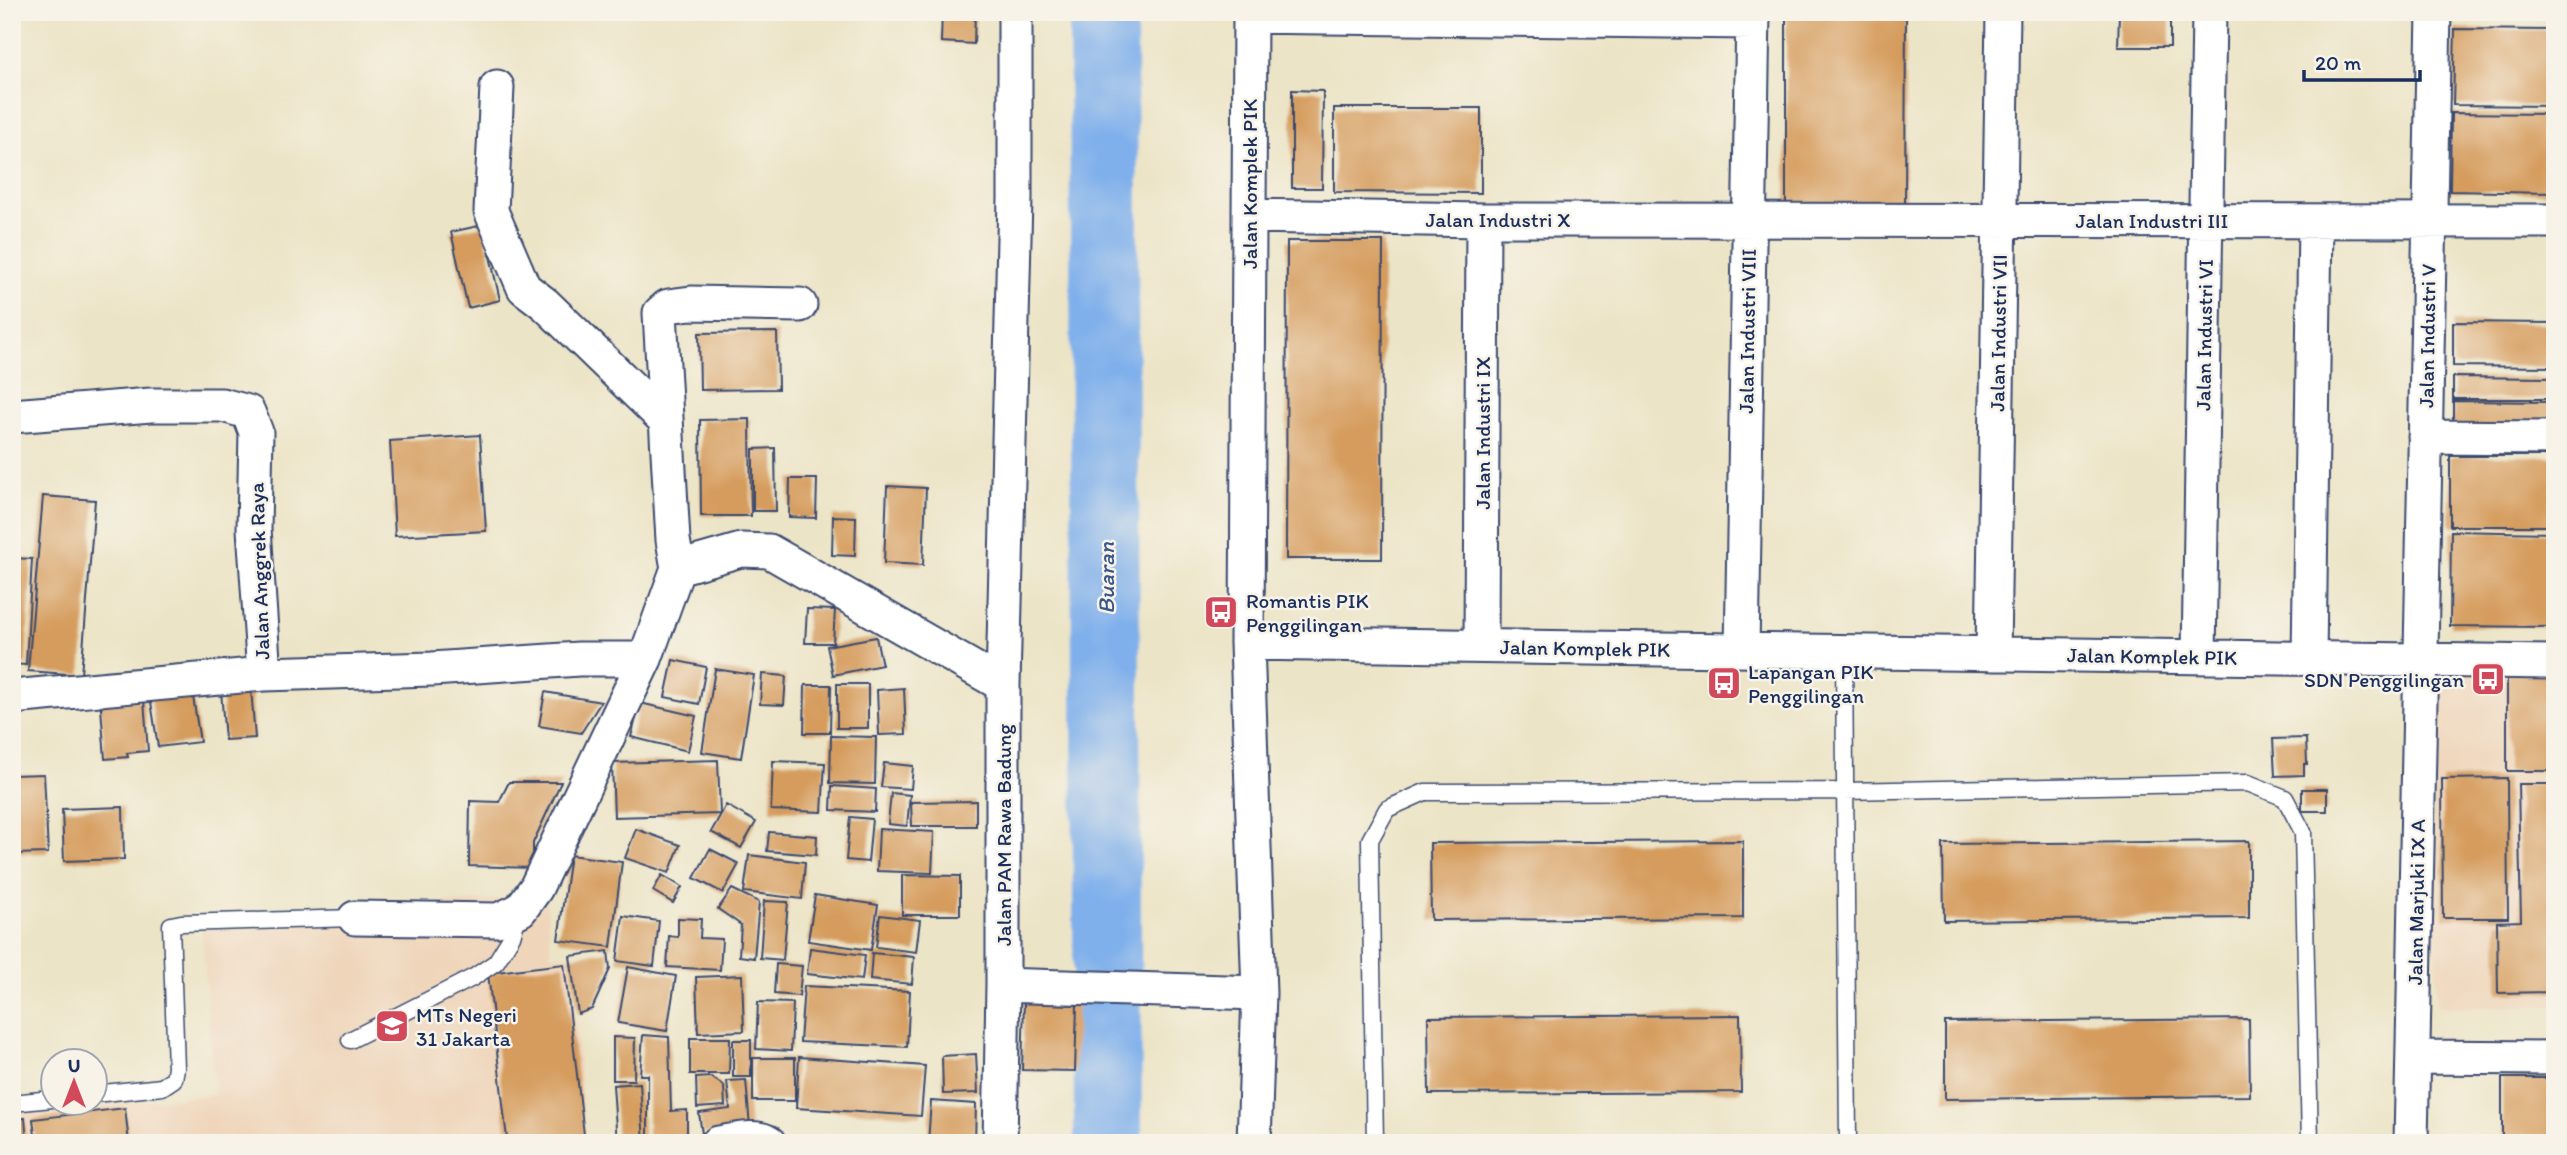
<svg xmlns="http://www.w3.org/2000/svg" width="2567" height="1155" viewBox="0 0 2567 1155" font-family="Itim,sans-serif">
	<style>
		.built { fill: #efd6bb }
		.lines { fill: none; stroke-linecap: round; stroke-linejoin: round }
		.river { stroke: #80b0eb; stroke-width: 68 }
		.building { fill: #d59c5d }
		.service-casing { stroke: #3a4a6e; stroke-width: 19 }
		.minor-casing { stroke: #3a4a6e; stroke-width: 37 }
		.service { stroke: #fff; stroke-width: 16 }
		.minor { stroke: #fff; stroke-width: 33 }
		.labels { text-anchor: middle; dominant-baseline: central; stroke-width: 5; stroke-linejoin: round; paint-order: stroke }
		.street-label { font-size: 21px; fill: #1b2f5e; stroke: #f7f3e8 }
		.poi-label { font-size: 21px; fill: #1b2f5e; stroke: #f7f3e8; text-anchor: start }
		.water-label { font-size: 23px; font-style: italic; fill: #395688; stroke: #f7f3e8 }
	</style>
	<rect width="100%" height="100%" fill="#f7f3e8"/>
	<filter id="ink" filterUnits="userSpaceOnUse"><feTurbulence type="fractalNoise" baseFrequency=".0143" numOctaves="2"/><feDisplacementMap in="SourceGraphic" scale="14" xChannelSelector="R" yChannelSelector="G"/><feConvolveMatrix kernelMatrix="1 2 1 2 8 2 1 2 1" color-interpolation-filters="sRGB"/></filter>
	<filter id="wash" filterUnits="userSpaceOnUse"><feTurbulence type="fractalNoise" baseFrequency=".00686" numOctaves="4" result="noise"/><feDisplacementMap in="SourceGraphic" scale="28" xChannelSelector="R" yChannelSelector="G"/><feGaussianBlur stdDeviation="1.57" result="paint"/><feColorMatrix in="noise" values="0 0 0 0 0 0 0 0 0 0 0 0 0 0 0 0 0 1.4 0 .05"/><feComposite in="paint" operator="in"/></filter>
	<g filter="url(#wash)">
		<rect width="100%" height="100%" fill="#ece4c6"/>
		<!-- built -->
		<path class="built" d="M 2432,664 L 2555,664 L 2555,1006 L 2437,1007 Z
			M 546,895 L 551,955 L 570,954 L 585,1143 L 12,1143 L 12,1112 L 215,1095 L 201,923 Z"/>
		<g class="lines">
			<!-- river -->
			<path class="river" d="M 1103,12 L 1108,1143"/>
		</g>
		<g id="blocks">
			<!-- building -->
			<path class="building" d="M 942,12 L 975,12 L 974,44 L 941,42 Z
				M 1786,12 L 1906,12 L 1905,206 L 1786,206 Z
				M 2119,12 L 2170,12 L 2170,47 L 2118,47 Z
				M 2455,29 L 2555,30 L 2555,106 L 2453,105 Z
				M 1292,90 L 1323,91 L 1322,188 L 1292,188 Z
				M 1334,108 L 1481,108 L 1481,193 L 1334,192 Z
				M 2451,113 L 2555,114 L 2555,193 L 2450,191 Z
				M 483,225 L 500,300 L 468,308 L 451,232 Z
				M 1287,241 L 1383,241 L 1382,559 L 1286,559 Z
				M 2453,322 L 2555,323 L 2555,367 L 2453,366 Z
				M 777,332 L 778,389 L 700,390 L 699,333 Z
				M 2453,377 L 2555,378 L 2555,399 L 2453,399 Z
				M 2453,401 L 2555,402 L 2555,428 L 2453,427 Z
				M 750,419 L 751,516 L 701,516 L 700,420 Z
				M 480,435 L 486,531 L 395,536 L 390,441 Z
				M 775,448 L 776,511 L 753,511 L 753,449 Z
				M 2450,456 L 2555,456 L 2555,526 L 2450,526 Z
				M 790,479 L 817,479 L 816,518 L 789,517 Z
				M 887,486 L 926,488 L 923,565 L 884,563 Z
				M 43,496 L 95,500 L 81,675 L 28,671 Z
				M 833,516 L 856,517 L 855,556 L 832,555 Z
				M 2451,531 L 2555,533 L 2555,627 L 2450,626 Z
				M 12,558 L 32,559 L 26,665 L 12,664 Z
				M 807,609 L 835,610 L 833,643 L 805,643 Z
				M 876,637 L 882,665 L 833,675 L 827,646 Z
				M 673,660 L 706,667 L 699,704 L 665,697 Z
				M 715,669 L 754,675 L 741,758 L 702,752 Z
				M 2507,670 L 2555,672 L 2555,771 L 2507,771 Z
				M 762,674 L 786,676 L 784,705 L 760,704 Z
				M 191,683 L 200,742 L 158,747 L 149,689 Z
				M 837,684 L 868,684 L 868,728 L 837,728 Z
				M 805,685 L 831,685 L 830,733 L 804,733 Z
				M 251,688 L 255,738 L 225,740 L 221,691 Z
				M 904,688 L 906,734 L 879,735 L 877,690 Z
				M 545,692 L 601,702 L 581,733 L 539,726 Z
				M 100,695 L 144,700 L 148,751 L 127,753 L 128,757 L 105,759 Z
				M 640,703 L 696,716 L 688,751 L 631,737 Z
				M 831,736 L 876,737 L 875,784 L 830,783 Z
				M 2306,738 L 2307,764 L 2304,764 L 2304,775 L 2275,776 L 2273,739 Z
				M 718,760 L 720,814 L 614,817 L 612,763 Z
				M 773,761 L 825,763 L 822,812 L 771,810 Z
				M 884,763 L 913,766 L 911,789 L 881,787 Z
				M 44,774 L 48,853 L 12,854 L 12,775 Z
				M 2507,778 L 2508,918 L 2443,918 L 2442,779 Z
				M 509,782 L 561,782 L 533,843 L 533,868 L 469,866 L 470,801 L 499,802 Z
				M 2518,784 L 2555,784 L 2555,992 L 2498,993 L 2497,922 L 2521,921 Z
				M 832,786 L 876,789 L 875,812 L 831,810 Z
				M 2302,789 L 2327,789 L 2327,811 L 2302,811 Z
				M 891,793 L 910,795 L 907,826 L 888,824 Z
				M 976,801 L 976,826 L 912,826 L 911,802 Z
				M 726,805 L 756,822 L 741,848 L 711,832 Z
				M 123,807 L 124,859 L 64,861 L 62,809 Z
				M 850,817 L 872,819 L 868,862 L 846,860 Z
				M 636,829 L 680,845 L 669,873 L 625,858 Z
				M 879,829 L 934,832 L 932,873 L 877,871 Z
				M 769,832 L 817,836 L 816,855 L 767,851 Z
				M 1743,841 L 1743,918 L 1431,920 L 1430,843 Z
				M 2249,841 L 2249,918 L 1944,921 L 1943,844 Z
				M 710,849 L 739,864 L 723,893 L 694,878 Z
				M 570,855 L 622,862 L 611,947 L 558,940 Z
				M 749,855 L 805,862 L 802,899 L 744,892 Z
				M 662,875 L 682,887 L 673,903 L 653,891 Z
				M 902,875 L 960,876 L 960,915 L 902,915 Z
				M 732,889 L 759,902 L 754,958 L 739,956 L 741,925 L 718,909 Z
				M 815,895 L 878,905 L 871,950 L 808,941 Z
				M 764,901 L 788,902 L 783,960 L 760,958 Z
				M 880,915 L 920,920 L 916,952 L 876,947 Z
				M 623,916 L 659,921 L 654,966 L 617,961 Z
				M 678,918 L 701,919 L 700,938 L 722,939 L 720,970 L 667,967 L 669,936 L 678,937 Z
				M 810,948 L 865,955 L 862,980 L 807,974 Z
				M 608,951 L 610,969 L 592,1009 L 578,1014 L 570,956 Z
				M 872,953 L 914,957 L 912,984 L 870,980 Z
				M 564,964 L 585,1143 L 494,1143 L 507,1139 L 488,973 Z
				M 776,964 L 802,966 L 799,996 L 774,994 Z
				M 628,967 L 676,976 L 667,1031 L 618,1023 Z
				M 742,975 L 744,1031 L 698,1033 L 696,977 Z
				M 804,986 L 910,991 L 907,1047 L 800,1042 Z
				M 758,1002 L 793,1003 L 791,1051 L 756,1049 Z
				M 1024,1003 L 1077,1005 L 1075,1071 L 1022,1070 Z
				M 1740,1015 L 1741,1092 L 1429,1094 L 1428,1017 Z
				M 2249,1019 L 2250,1096 L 1945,1099 L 1945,1022 Z
				M 643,1035 L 669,1037 L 671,1111 L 687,1110 L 687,1137 L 648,1138 L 648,1075 L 640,1075 Z
				M 613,1037 L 635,1038 L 634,1080 L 613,1080 Z
				M 690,1038 L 730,1038 L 729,1074 L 690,1074 Z
				M 733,1040 L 751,1040 L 751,1077 L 733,1077 Z
				M 976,1054 L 978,1093 L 943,1094 L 942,1056 Z
				M 799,1057 L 925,1066 L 921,1116 L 796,1108 Z
				M 753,1058 L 795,1058 L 795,1101 L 753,1101 Z
				M 711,1077 L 724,1086 L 725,1106 L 697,1108 L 696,1078 Z
				M 2502,1078 L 2555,1078 L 2555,1143 L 2502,1143 Z
				M 746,1080 L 750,1127 L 702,1134 L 699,1113 L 730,1109 L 727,1081 Z
				M 640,1083 L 644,1143 L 617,1143 L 613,1085 Z
				M 931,1101 L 976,1104 L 975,1143 L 928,1143 Z
				M 125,1108 L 129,1143 L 36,1143 L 33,1119 Z
				M 25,1118 L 27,1143 L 12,1143 L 12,1120 Z"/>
		</g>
	</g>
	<g filter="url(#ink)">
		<use href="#blocks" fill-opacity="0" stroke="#3a4a6e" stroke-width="2"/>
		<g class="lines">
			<!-- service casing -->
			<g class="service-casing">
				<path id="service" d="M 1844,652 L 1848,1143
					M 350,1040 L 474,977 L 496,962 L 512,936 L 519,912
					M 94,1094 L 162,1087 L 174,1079 L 176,1068 L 171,925 L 181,923 L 355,918
					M 12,1103 L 52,1099
					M 1375,1143 L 1370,840 L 1387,809 L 1425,792 L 1844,791 L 2248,783 L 2285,798 L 2303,832 L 2310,1143"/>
			</g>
			<!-- minor casing -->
			<g class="minor-casing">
				<path id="minor" d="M 1250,12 L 1247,643 L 1259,993 L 1254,1143
					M 1250,16 L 1753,22
					M 497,87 L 491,211 L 524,288 L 545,304 L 665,420
					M 1249,216 L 1483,220 L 2555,221
					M 12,416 L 151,405 L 222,405 L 248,412 L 256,432 L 254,529 L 264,674
					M 2425,437 L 2555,438
					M 678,568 L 741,550 L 769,551 L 1003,685
					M 1247,643 L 2555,662
					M 1481,646 L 1483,220
					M 1742,650 L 1753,12
					M 1993,654 L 2003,12
					M 2199,657 L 2209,12
					M 2309,659 L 2315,221
					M 12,697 L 264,674 L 432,669 L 579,659 L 645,659
					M 355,918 L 498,920 L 520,910 L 536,888 L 645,659 L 678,568 L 673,540 L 660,313 L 668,306 L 691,303 L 800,305
					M 1003,985 L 1259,993
					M 2413,1057 L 2555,1058
					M 718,1143 C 734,1141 756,1134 769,1143
					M 1000,1143 L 1003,985 L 1003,685 L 1015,198 L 1015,12
					M 2411,1143 L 2434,12"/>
			</g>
			<!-- service -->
			<use href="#service" class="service"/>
			<!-- minor -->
			<use href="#minor" class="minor"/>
		</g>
	</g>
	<!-- icons -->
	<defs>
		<g id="bus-square" transform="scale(1.75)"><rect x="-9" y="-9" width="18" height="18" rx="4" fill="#d1495b" stroke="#f7f3e8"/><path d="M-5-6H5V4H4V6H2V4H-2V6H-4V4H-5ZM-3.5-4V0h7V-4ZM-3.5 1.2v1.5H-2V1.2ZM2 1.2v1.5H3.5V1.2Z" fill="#fff"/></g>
		<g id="school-square" transform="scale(1.75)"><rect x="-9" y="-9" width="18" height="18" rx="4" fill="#d1495b" stroke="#f7f3e8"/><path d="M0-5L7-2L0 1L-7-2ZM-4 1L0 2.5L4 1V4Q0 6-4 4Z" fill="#fff"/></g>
	</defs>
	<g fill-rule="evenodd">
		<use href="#bus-square" x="1221" y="612"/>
		<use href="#bus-square" x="2488" y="679"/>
		<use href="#bus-square" x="1724" y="683"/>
		<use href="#school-square" x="392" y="1026"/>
	</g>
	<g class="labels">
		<!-- street labels -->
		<g class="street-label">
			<text transform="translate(1249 184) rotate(-90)">Jalan Komplek PIK</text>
			<text x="1498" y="219">Jalan Industri X</text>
			<text x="2152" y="220">Jalan Industri III</text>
			<text transform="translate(1747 331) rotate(-89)">Jalan Industri VIII</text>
			<text transform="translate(1998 333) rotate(-89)">Jalan Industri VII</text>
			<text transform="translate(2204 335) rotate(-89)">Jalan Industri VI</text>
			<text transform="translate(2427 336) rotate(-89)">Jalan Industri V</text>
			<text transform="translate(1482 433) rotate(-90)">Jalan Industri IX</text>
			<text transform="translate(259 571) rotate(-92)">Jalan Anggrek Raya</text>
			<text transform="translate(1585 648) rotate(1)">Jalan Komplek PIK</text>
			<text transform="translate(2152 656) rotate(1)">Jalan Komplek PIK</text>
			<text transform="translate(1003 835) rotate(-90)">Jalan PAM Rawa Badung</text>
			<text transform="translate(2416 902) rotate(-89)">Jalan Marjuki IX A</text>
		</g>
		<!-- poi labels -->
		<g class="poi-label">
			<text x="1246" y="600">Romantis PIK<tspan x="1246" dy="24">Penggilingan</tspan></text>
			<text x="1748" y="671">Lapangan PIK<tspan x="1748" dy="24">Penggilingan</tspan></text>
			<text x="2464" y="679" text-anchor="end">SDN Penggilingan</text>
			<text x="416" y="1014">MTs Negeri<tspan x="416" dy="24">31 Jakarta</tspan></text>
		</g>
		<!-- water labels -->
		<g class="water-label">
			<text transform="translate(1106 578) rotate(-90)">Buaran</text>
		</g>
	</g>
	<!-- margin -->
	<rect width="2567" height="1155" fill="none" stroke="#f7f3e8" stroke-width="42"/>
	<!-- north arrow -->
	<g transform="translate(74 1082)"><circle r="33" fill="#f7f3e8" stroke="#9fa5b1" stroke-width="2"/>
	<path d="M0-5L12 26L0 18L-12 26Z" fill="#d1495b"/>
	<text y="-10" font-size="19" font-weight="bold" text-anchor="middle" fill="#1b2f5e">U</text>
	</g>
	<!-- scale -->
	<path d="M2304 70v10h116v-10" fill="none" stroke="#1b2f5e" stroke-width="3.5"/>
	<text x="2315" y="70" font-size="21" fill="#1b2f5e" stroke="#f7f3e8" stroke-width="5" paint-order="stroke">20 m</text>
</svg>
